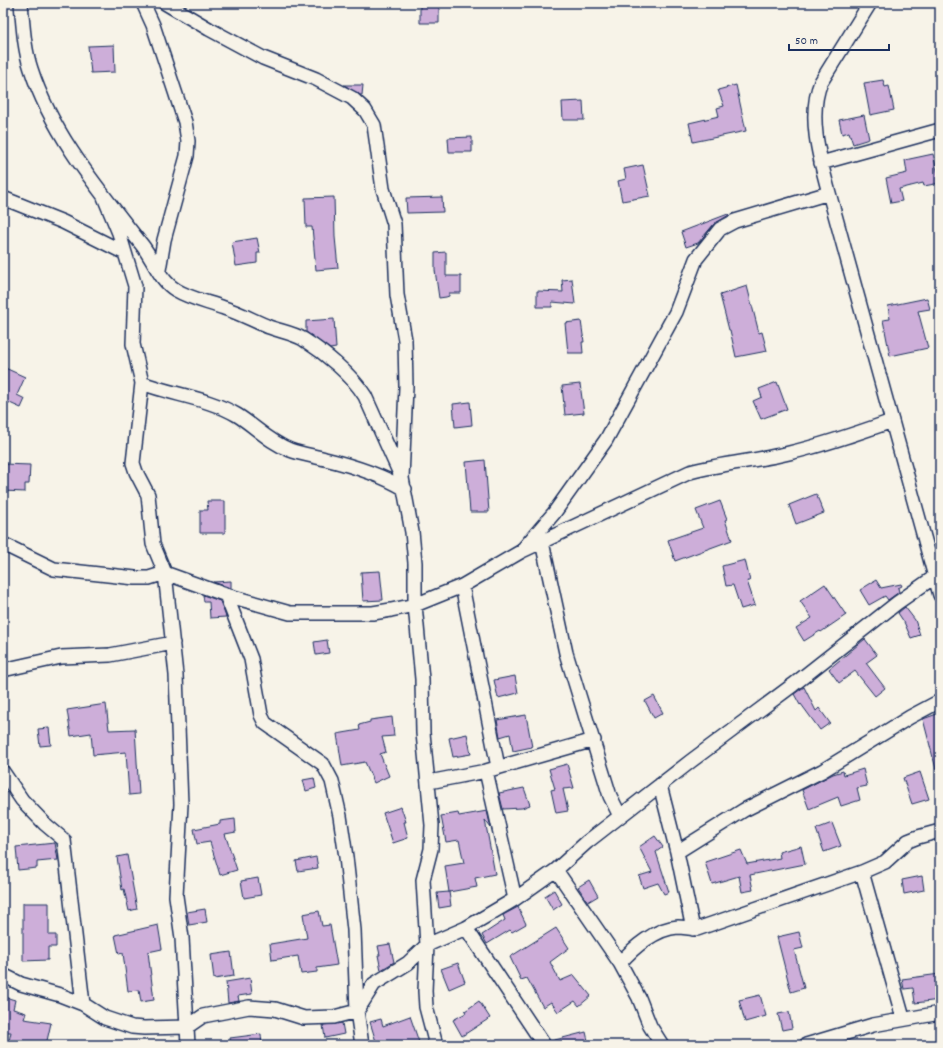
<svg xmlns="http://www.w3.org/2000/svg" width="943" height="1048" viewBox="0 0 943 1048" font-family="Dekko,sans-serif">
	<style>
		.building { fill: #cdaed9; stroke: #1b2f5e }
		.lines { fill: none; stroke-linecap: round; stroke-linejoin: round }
		.minor-casing { stroke: #1b2f5e; stroke-width: 16 }
		.minor { stroke: #f7f3e8; stroke-width: 13 }
	</style>
	<rect width="100%" height="100%" fill="#f7f3e8"/>
	<filter id="ink" filterUnits="userSpaceOnUse"><feTurbulence type="fractalNoise" baseFrequency=".025" numOctaves="2"/><feDisplacementMap in="SourceGraphic" scale="8" xChannelSelector="R" yChannelSelector="G"/><feConvolveMatrix kernelMatrix="1 2 1 2 8 2 1 2 1" color-interpolation-filters="sRGB"/></filter>
	<g filter="url(#ink)">
		<!-- building -->
		<path class="building" d="M 420,3 L 439,3 L 439,23 L 420,23 Z
			M 114,45 L 115,72 L 91,73 L 88,46 Z
			M 883,80 L 885,87 L 889,86 L 894,110 L 870,115 L 864,83 Z
			M 344,85 L 363,85 L 362,95 L 360,95 Z
			M 736,85 L 746,131 L 693,142 L 689,123 L 719,116 L 717,108 L 724,106 L 718,90 Z
			M 583,101 L 584,120 L 563,120 L 562,102 Z
			M 864,115 L 869,139 L 853,144 L 849,132 L 842,134 L 839,120 Z
			M 472,137 L 472,152 L 449,152 L 448,138 Z
			M 933,154 L 940,183 L 924,186 L 923,183 L 899,189 L 902,201 L 891,203 L 886,178 L 907,173 L 905,160 Z
			M 643,165 L 650,196 L 622,201 L 618,181 L 626,179 L 624,169 Z
			M 334,197 L 335,237 L 338,268 L 316,270 L 312,227 L 306,227 L 305,198 Z
			M 442,197 L 443,212 L 407,213 L 406,198 Z
			M 728,214 L 729,215 L 714,224 L 698,243 L 686,247 L 681,232 Z
			M 257,238 L 260,253 L 257,253 L 257,263 L 236,266 L 232,242 Z
			M 446,252 L 446,276 L 461,276 L 461,293 L 449,293 L 449,296 L 446,297 L 439,298 L 435,270 L 435,253 Z
			M 572,279 L 575,304 L 552,302 L 552,307 L 537,307 L 537,291 L 563,292 L 562,280 Z
			M 747,286 L 759,333 L 762,332 L 767,351 L 736,357 L 730,330 L 729,330 L 720,295 Z
			M 927,298 L 930,309 L 918,311 L 928,348 L 890,356 L 883,320 L 890,319 L 888,306 Z
			M 334,319 L 336,348 L 330,349 L 306,332 L 306,321 Z
			M 581,321 L 584,342 L 582,342 L 583,353 L 568,353 L 565,323 Z
			M 3,367 L 25,377 L 17,395 L 25,399 L 21,408 L 3,400 Z
			M 777,382 L 787,409 L 761,419 L 753,401 L 762,397 L 759,389 Z
			M 580,384 L 584,413 L 565,415 L 562,386 Z
			M 470,402 L 472,425 L 455,427 L 453,404 Z
			M 485,460 L 489,512 L 470,512 L 466,462 Z
			M 3,464 L 30,465 L 29,484 L 25,484 L 25,492 L 3,491 Z
			M 816,494 L 824,513 L 796,524 L 789,505 Z
			M 207,501 L 225,501 L 225,533 L 200,533 L 200,510 L 208,510 Z
			M 720,501 L 727,519 L 725,520 L 732,540 L 675,561 L 668,540 L 703,528 L 696,510 Z
			M 745,560 L 750,581 L 747,581 L 755,605 L 741,609 L 733,585 L 726,586 L 722,566 Z
			M 380,571 L 383,600 L 363,601 L 361,572 Z
			M 876,580 L 881,588 L 901,584 L 902,586 L 898,588 L 899,592 L 888,600 L 885,596 L 869,605 L 860,590 Z
			M 231,581 L 231,588 L 213,582 Z
			M 825,584 L 846,615 L 821,632 L 820,631 L 804,641 L 796,628 L 812,618 L 800,601 Z
			M 203,595 L 220,601 L 226,617 L 210,618 L 209,602 L 204,602 Z
			M 905,607 L 915,620 L 920,635 L 911,638 L 904,622 L 898,613 Z
			M 865,639 L 877,655 L 866,663 L 885,688 L 875,696 L 855,671 L 839,683 L 829,669 Z
			M 327,640 L 329,653 L 316,655 L 314,642 Z
			M 515,676 L 518,693 L 498,698 L 494,680 Z
			M 804,687 L 816,711 L 819,708 L 830,723 L 820,730 L 801,704 L 800,705 L 794,694 Z
			M 654,696 L 663,713 L 654,718 L 645,701 Z
			M 106,704 L 109,730 L 135,729 L 139,794 L 129,795 L 126,752 L 93,755 L 91,733 L 71,736 L 67,710 Z
			M 937,714 L 940,727 L 940,769 L 936,769 L 923,719 Z
			M 526,715 L 532,747 L 513,751 L 510,734 L 500,737 L 497,720 Z
			M 392,717 L 394,736 L 382,737 L 386,752 L 380,754 L 389,776 L 374,783 L 365,762 L 342,766 L 337,734 L 360,730 L 359,725 L 370,722 L 370,720 Z
			M 49,728 L 51,745 L 40,746 L 38,729 Z
			M 467,734 L 471,754 L 453,757 L 449,738 Z
			M 567,764 L 574,788 L 563,789 L 568,811 L 556,813 L 551,790 L 555,789 L 549,769 Z
			M 863,769 L 867,786 L 857,788 L 860,800 L 841,806 L 838,797 L 809,809 L 802,790 L 833,774 L 843,771 L 844,775 Z
			M 920,772 L 929,799 L 912,804 L 903,778 Z
			M 314,778 L 316,788 L 306,791 L 303,780 Z
			M 524,788 L 530,805 L 522,808 L 503,809 L 499,793 Z
			M 401,807 L 406,822 L 404,822 L 408,838 L 393,843 L 383,813 Z
			M 487,811 L 491,828 L 485,820 L 495,874 L 475,878 L 477,887 L 449,892 L 451,906 L 439,908 L 437,893 L 449,892 L 445,866 L 464,863 L 459,840 L 446,842 L 441,816 L 458,813 L 459,816 Z
			M 235,819 L 236,832 L 225,834 L 237,870 L 220,875 L 210,842 L 197,844 L 194,829 L 220,824 L 220,821 Z
			M 832,823 L 841,846 L 824,852 L 816,829 Z
			M 655,836 L 663,847 L 656,852 L 669,892 L 664,894 L 658,883 L 643,888 L 639,876 L 652,872 L 639,847 Z
			M 55,843 L 58,860 L 37,862 L 37,868 L 18,870 L 16,847 Z
			M 801,846 L 805,864 L 750,875 L 753,890 L 742,892 L 739,876 L 712,884 L 705,862 L 741,850 L 747,864 L 780,858 L 779,852 Z
			M 127,855 L 137,909 L 129,911 L 124,889 L 122,890 L 117,857 Z
			M 316,857 L 318,868 L 298,871 L 296,861 Z
			M 922,876 L 924,890 L 904,894 L 902,880 Z
			M 258,878 L 261,895 L 244,898 L 241,881 Z
			M 589,880 L 598,896 L 588,902 L 578,887 Z
			M 554,890 L 562,904 L 553,910 L 545,896 Z
			M 23,903 L 49,903 L 49,935 L 56,935 L 56,947 L 48,947 L 48,960 L 23,961 Z
			M 518,907 L 526,924 L 512,932 L 510,930 L 487,944 L 482,935 L 505,920 L 503,915 Z
			M 205,909 L 207,922 L 189,925 L 187,912 Z
			M 319,911 L 322,926 L 330,925 L 337,965 L 317,968 L 317,972 L 301,974 L 298,956 L 272,960 L 270,944 L 307,938 L 303,914 Z
			M 158,925 L 162,949 L 148,952 L 154,1000 L 141,1002 L 139,990 L 128,991 L 123,953 L 119,954 L 115,935 Z
			M 556,928 L 569,948 L 550,962 L 560,981 L 574,975 L 591,996 L 579,1006 L 575,1001 L 558,1012 L 551,1002 L 543,1007 L 527,978 L 521,980 L 510,957 Z
			M 799,932 L 803,948 L 794,950 L 804,988 L 791,992 L 777,937 Z
			M 390,944 L 394,962 L 381,970 L 378,955 L 380,955 L 378,946 Z
			M 231,952 L 234,976 L 214,979 L 211,955 Z
			M 458,963 L 465,982 L 449,989 L 441,969 Z
			M 940,974 L 940,1000 L 915,1003 L 913,988 L 904,989 L 902,979 Z
			M 250,978 L 252,994 L 238,996 L 239,1001 L 228,1003 L 226,982 Z
			M 760,995 L 766,1016 L 745,1022 L 739,1000 Z
			M 5,997 L 15,1000 L 13,1009 L 26,1013 L 24,1019 L 51,1023 L 46,1045 L 28,1042 L 27,1045 L 8,1045 L 11,1032 L 3,1032 L 3,1005 Z
			M 479,1001 L 490,1018 L 462,1036 L 453,1020 L 466,1013 L 465,1011 Z
			M 789,1012 L 792,1028 L 782,1030 L 778,1014 Z
			M 410,1016 L 420,1045 L 377,1045 L 370,1022 L 381,1019 L 383,1026 Z
			M 342,1023 L 344,1034 L 325,1038 L 323,1025 Z
			M 586,1032 L 589,1045 L 552,1045 L 551,1041 Z
			M 261,1034 L 262,1045 L 231,1045 L 230,1038 Z"/>
		<g class="lines">
			<!-- minor casing -->
			<g class="minor-casing">
				<path id="minor" d="M 21,3 C 23,25 24,48 31,69 C 52,135 100,191 142,245 C 153,259 160,281 176,290 C 191,299 208,302 224,308 C 240,313 254,321 269,327 C 280,331 293,333 303,339 C 325,353 352,375 365,396 L 401,476
					M 143,3 L 153,25 L 185,122 L 188,141 L 187,156 L 164,240 L 159,270
					M 165,3 L 209,29 L 263,58 L 316,79 L 352,98 L 365,110 L 374,125 L 383,189 L 394,224 L 397,295 L 405,340 L 406,387 L 402,478 L 412,532 L 415,563 L 415,605 L 422,679 L 423,733 L 432,825 L 431,849 L 423,880 L 427,945 L 425,991 L 426,1007 L 436,1045
					M 870,3 L 821,82 C 807,115 820,160 829,193 L 940,595
					M 821,163 L 940,130
					M 104,197 L 119,233 L 135,286 L 133,344 L 142,383 L 133,463 L 136,472 L 148,495 L 153,544 L 165,573 L 176,675 L 181,804 L 176,896 L 182,938 L 188,1045
					M 3,198 L 63,222 L 125,253
					M 142,383 C 173,395 208,398 237,415 C 255,426 269,442 290,450 C 301,454 314,456 325,459 C 354,466 380,474 405,489
					M 542,542 L 566,653 L 610,796 L 620,816
					M 3,544 L 54,569 L 135,578 L 149,578 L 165,573 L 226,595 L 290,613 L 373,613 L 391,610 L 415,605 L 462,586 L 522,551 L 690,472 C 723,463 757,461 789,453 C 824,445 858,433 892,421
					M 524,548 L 554,513 L 606,440 L 676,312 L 696,259 L 720,229 L 735,221 L 829,193
					M 462,586 L 498,767
					M 226,595 L 251,659 L 261,715 L 265,723 L 323,764 L 332,781 L 340,816 L 346,857 L 354,930 L 357,1011 L 362,1045
					M 3,670 L 61,657 L 110,655 L 173,643
					M 486,771 L 515,899
					M 3,772 L 22,800 L 45,824 L 64,840 L 83,1004
					M 429,782 L 486,771 L 594,740
					M 660,785 L 677,852 L 693,929
					M 677,852 L 744,810 L 822,771 L 910,717 L 940,701
					M 556,870 L 620,963 C 633,948 656,928 678,927 C 684,927 690,929 697,929 L 862,872 L 885,862 L 908,841 L 918,837 L 940,831
					M 862,872 L 903,1018
					M 466,928 L 544,1045
					M 620,963 L 639,998 L 650,1026 L 662,1045
					M 3,975 L 21,984 L 60,995 L 83,1004 L 105,1018 L 132,1027 L 144,1028 L 187,1027 L 203,1016 L 249,1007 L 275,1009 L 304,1018 L 334,1017 L 357,1011 L 374,984 L 408,963 L 427,945 L 466,928 L 515,899 L 556,870 L 587,842 L 691,761 L 793,685 L 897,603 L 940,573
					M 806,1045 L 873,1025 L 940,1013"/>
			</g>
			<!-- minor -->
			<use href="#minor" class="minor"/>
		</g>
	</g>
	<!-- margin -->
	<rect width="943" height="1048" fill="none" stroke="#f7f3e8" stroke-width="16"/>
	<rect x="8" y="8" width="927" height="1032" fill="none" stroke="#1b2f5e" stroke-width="1.5" filter="url(#ink)"/>
	<!-- scale -->
	<path d="M789 44v6h100v-6" fill="none" stroke="#1b2f5e" stroke-width="2"/>
	<text x="795" y="44" font-size="12" fill="#1b2f5e" stroke="#f7f3e8" stroke-width="3" paint-order="stroke">50 m</text>
</svg>
